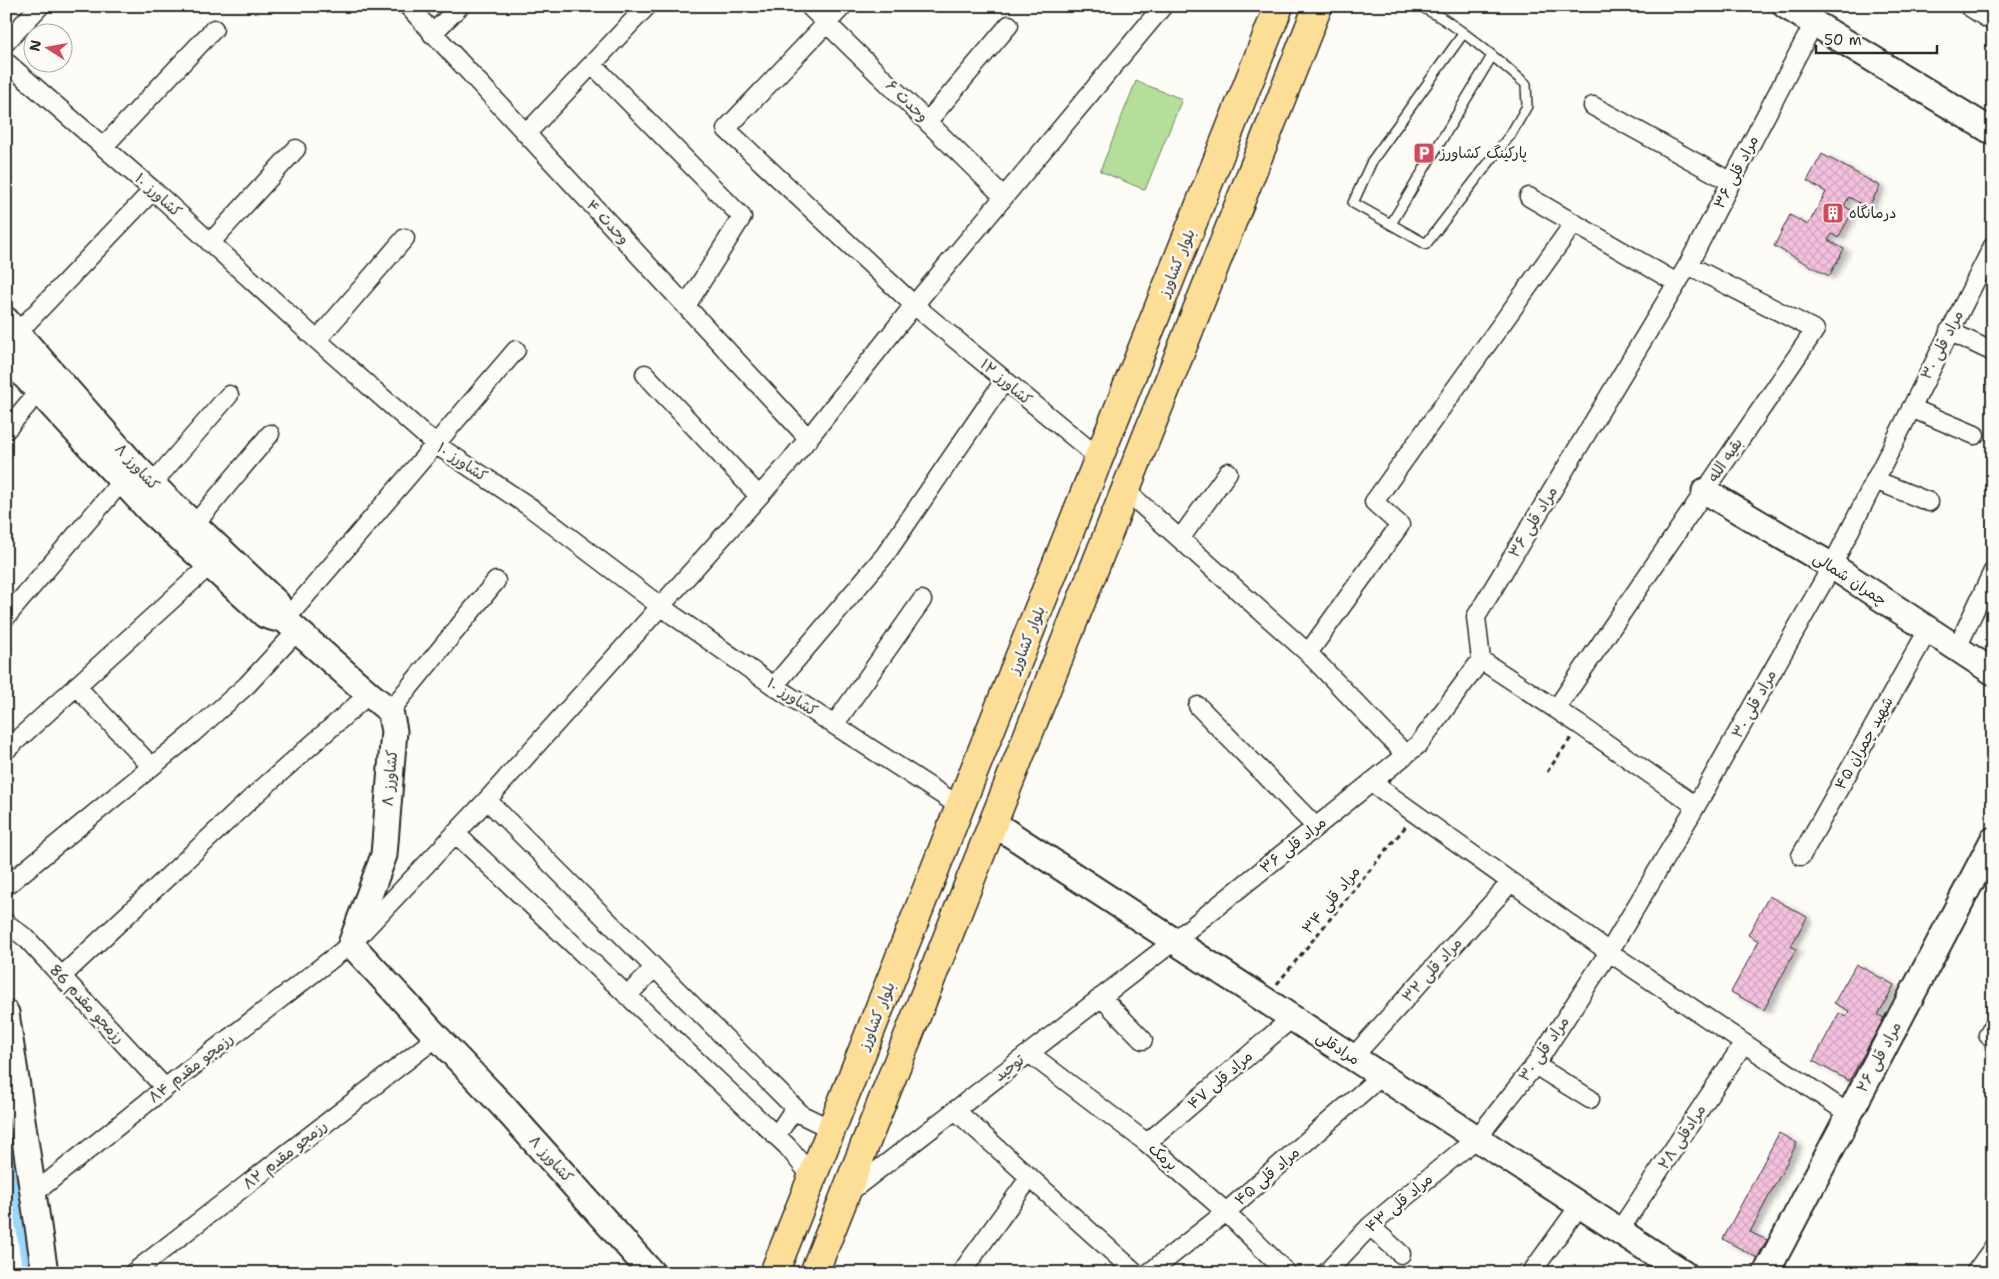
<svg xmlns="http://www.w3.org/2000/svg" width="1999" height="1279" viewBox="0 0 1999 1279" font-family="'Shantell Sans','Playpen Sans Arabic',sans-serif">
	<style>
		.pitch { fill: #b5de9a; stroke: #708462 }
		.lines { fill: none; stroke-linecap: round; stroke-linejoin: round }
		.canal { stroke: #9bd6fb; stroke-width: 18 }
		.building { fill: url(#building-cross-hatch); stroke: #2b2b2b; filter: url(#shadow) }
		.lane-casing { stroke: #2b2b2b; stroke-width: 12 }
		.street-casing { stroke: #2b2b2b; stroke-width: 21 }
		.secondary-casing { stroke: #2b2b2b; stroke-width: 29 }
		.primary-casing { stroke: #2b2b2b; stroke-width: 31 }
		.path { stroke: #2b2b2b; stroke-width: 3; stroke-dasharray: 5 4; stroke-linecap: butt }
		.lane { stroke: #fdfcf7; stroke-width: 9 }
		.street { stroke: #fdfcf7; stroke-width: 18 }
		.secondary { stroke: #fdfcf7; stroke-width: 25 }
		.primary { stroke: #fdde96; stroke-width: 28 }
		.labels { text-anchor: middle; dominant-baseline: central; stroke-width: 5; stroke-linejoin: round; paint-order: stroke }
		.street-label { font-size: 15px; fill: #2b2b2b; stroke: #fdfcf7 }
		.poi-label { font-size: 15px; fill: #2b2b2b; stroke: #fdfcf7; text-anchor: start }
	</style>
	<defs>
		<pattern id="building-cross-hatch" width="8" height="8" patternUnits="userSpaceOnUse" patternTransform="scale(1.25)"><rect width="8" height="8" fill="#f3c0de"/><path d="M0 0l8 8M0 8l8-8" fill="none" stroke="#d0a5bf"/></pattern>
		<filter id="shadow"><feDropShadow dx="5.5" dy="3" stdDeviation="2.5" flood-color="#0004"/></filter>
	</defs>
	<rect width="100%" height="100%" fill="#fdfcf7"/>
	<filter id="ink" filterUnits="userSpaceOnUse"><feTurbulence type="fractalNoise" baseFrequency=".02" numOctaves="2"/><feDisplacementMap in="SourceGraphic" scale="10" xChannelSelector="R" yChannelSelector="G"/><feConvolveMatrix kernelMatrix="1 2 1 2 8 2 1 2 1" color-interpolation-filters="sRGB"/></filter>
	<g filter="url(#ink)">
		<!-- pitch -->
		<path class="pitch" d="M 1136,81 L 1182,99 L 1145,190 L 1100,171 Z"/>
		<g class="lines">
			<!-- canal -->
			<path class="canal" d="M 6,1110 L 32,1273"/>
		</g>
		<!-- building -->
		<path class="building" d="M 1822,154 L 1880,186 L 1868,208 L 1849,197 L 1844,206 L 1853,211 L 1838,238 L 1832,234 L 1828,240 L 1844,249 L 1829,276 L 1774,246 L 1790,215 L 1808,225 L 1826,192 L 1807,181 Z
			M 1769,896 L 1807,917 L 1791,946 L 1796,949 L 1764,1010 L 1731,992 L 1759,941 L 1748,935 Z
			M 1856,964 L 1894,985 L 1878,1015 L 1884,1018 L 1849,1081 L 1813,1061 L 1839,1013 L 1846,1017 L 1849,1011 L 1834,1003 Z
			M 1779,1133 L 1797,1143 L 1750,1232 L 1767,1240 L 1757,1258 L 1723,1239 Z"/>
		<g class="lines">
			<!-- lane casing -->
			<g class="lane-casing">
				<path id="lane" d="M 1419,6 C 1454,21 1496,59 1526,84 L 1527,106 L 1511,134 L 1426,244 L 1353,203 L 1372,161 L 1463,34
					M 1391,224 L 1492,56"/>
			</g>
			<!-- street casing -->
			<g class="street-casing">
				<path id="street" d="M 408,6 L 809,439
					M 809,6 L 1003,196
					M 843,6 L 726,129 L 914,305 L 1099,458
					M 1968,6 L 1993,22
					M 432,34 L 460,6
					M 6,42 L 40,6
					M 6,62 L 153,190 L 317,340 L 435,444 L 527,505 L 660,606 L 774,686 L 961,807
					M 592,64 L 742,217 L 686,306
					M 1593,106 L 1731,182
					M 928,121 L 1009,25
					M 526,134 L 647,6
					M 103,147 L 214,29
					M 1529,197 L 1677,283
					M 210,243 L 296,149
					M 1949,331 L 1993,352
					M 18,332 L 153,190
					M 317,340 L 405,238
					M 645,374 L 759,496
					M 1911,408 L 1975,435
					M 6,430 L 39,391
					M 1875,480 L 1929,502
					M 152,484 L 229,395
					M 1125,490 L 1308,653 L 1406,755
					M 195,524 L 270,434
					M 1180,539 L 1228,472
					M 6,617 L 122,481
					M 285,620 L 516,350
					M 1957,648 L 1993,571
					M 1308,653 L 1400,525 L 1374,502 L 1574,223
					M 1481,660 L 1580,725 L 1696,806
					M 76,686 L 151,766
					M 774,686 L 885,555 L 1004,381
					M 1198,706 L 1316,827
					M 1556,709 L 1815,330 L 1688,265
					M 390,711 L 496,581
					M 834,725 L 922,600
					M 6,750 L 210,565
					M 1371,782 L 1609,952 L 1849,1114
					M 487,800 L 802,1115 L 831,1129
					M 455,833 L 787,1146 L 812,1177
					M 1801,856 L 1928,630
					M 6,886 L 193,733 L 247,685 L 298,630
					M 6,923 L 27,939 L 165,1088
					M 62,976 L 256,794 L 369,694
					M 627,996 L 654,968
					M 1101,997 L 1143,1040
					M 1988,1035 L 1993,1027
					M 1029,1053 L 1147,1143 L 1226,1212 L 1287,1273
					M 1353,1057 L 1511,882
					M 1535,1065 L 1590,1099
					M 955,1110 L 1136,1273
					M 776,1136 L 795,1108
					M 1147,1143 L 1292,1018
					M 847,1194 L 1174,941 L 1419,744 L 1481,660 L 1476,617 L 1688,265 L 1814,23
					M 32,1195 L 165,1088 L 351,944 L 487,800 L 788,464 L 914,305 L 1163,6
					M 1370,1226 L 1401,1254
					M 1619,1231 L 1744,1043
					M 963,1270 L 1030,1177
					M 133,1273 L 437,1037
					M 1149,1273 L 1226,1212 L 1381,1076
					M 1326,1273 L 1370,1226 L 1477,1138 L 1535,1065 L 1609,952 L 1696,806 L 1832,566 L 1993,246
					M 1531,1273 L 1580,1205
					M 1975,1273 L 1993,1248"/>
			</g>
			<!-- secondary casing -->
			<g class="secondary-casing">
				<path id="secondary" d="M 1786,6 L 1993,132
					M 6,320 L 131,462 L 166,498 L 277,603 L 285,620 L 369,694 L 390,711 L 394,731 L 384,855 L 351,944 L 437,1037 L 503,1106 L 652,1273
					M 6,356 L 150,511 L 265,615 L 275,618
					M 1705,491 L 1832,566 L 1993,672
					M 993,823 L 1684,1273
					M 6,1013 L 45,1273
					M 1766,1273 L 1993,840"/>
			</g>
			<!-- primary casing -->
			<g class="primary-casing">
				<path id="primary" d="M 774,1273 L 1279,6
					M 814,1273 L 1318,6"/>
			</g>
			<!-- path -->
			<path class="path" d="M 1547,772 L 1571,738
				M 1277,984 L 1406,826"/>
			<!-- lane -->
			<use href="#lane" class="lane"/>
			<!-- street -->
			<use href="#street" class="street"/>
			<!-- secondary -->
			<use href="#secondary" class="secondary"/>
			<!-- primary -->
			<use href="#primary" class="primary"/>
		</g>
	</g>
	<!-- icons -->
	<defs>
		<g id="parking-square" transform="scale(1.125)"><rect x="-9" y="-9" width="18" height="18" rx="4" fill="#d1495b" stroke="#fdfcf7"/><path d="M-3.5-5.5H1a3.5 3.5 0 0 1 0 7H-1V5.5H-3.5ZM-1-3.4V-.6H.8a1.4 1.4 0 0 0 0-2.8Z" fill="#fff"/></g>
		<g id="building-square" transform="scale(1.125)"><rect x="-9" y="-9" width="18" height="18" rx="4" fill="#d1495b" stroke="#fdfcf7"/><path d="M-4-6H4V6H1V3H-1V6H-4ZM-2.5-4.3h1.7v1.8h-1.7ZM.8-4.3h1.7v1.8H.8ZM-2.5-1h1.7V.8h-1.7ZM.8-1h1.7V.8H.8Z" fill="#fff"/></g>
	</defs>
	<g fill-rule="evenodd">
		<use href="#parking-square" x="1424" y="153"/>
		<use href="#building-square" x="1833" y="213"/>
	</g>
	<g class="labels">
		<!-- street labels -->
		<g class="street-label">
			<text transform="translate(907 101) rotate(44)">وحدت ۶</text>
			<text transform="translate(1736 172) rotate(-63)">مراد قلی ۳۶</text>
			<text transform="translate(158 195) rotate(42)">کشاورز ۱۰</text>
			<text transform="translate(608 222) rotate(47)">وحدت ۴</text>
			<text transform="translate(1177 263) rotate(-68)">بلوار کشاورز</text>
			<text transform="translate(1942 345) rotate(-63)">مراد قلی ۳۰</text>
			<text transform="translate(1006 382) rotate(40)">کشاورز ۱۲</text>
			<text transform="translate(1725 460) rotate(-56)">بقیه الله</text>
			<text transform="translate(462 462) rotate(34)">کشاورز ۱۰</text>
			<text transform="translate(137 467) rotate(47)">کشاورز ۸</text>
			<text transform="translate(1533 522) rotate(-59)">مراد قلی ۳۶</text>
			<text transform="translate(1850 579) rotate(33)">چمران شمالی</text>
			<text transform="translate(1027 640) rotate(-68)">بلوار کشاورز</text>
			<text transform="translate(792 697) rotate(33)">کشاورز ۱۰</text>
			<text transform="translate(1754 704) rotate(-61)">مراد قلی ۳۰</text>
			<text transform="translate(1864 743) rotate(-61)">شهید چمران ۴۵</text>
			<text transform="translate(390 778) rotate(-85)">کشاورز ۸</text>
			<text transform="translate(1293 845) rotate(-39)">مراد قلی ۳۶</text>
			<text transform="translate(1331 900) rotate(-51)">مراد قلی ۳۴</text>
			<text transform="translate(1432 970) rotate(-48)">مراد قلی ۳۲</text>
			<text transform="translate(87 1004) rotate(47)">رزمجو مقدم 86</text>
			<text transform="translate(877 1016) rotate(-68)">بلوار کشاورز</text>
			<text transform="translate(1338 1048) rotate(33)">مرادقلی</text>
			<text transform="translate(1544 1049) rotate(-55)">مراد قلی ۳۰</text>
			<text transform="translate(1879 1057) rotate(-62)">مراد قلی ۲۶</text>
			<text transform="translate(191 1068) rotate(-38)">رزمجو مقدم ۸۴</text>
			<text transform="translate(1009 1068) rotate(-38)">توحید</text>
			<text transform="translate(1220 1080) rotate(-41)">مراد قلی ۴۷</text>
			<text transform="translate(1682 1137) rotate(-57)">مرادقلی ۲۸</text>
			<text transform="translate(285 1155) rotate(-38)">رزمجو مقدم ۸۲</text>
			<text transform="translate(1163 1157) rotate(41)">برمک</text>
			<text transform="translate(551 1159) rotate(48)">کشاورز ۸</text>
			<text transform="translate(1267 1176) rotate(-41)">مراد قلی ۴۵</text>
			<text transform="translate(1399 1203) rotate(-40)">مراد قلی ۴۳</text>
		</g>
		<!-- poi labels -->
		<g class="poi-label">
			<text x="1440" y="153">پارکینگ کشاورز</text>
			<text x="1849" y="213">درمانگاه</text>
		</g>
	</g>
	<!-- margin -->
	<rect width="1999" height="1279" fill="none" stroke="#fdfcf7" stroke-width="25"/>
	<rect x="12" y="12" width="1974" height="1254" fill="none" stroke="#2b2b2b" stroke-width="2" filter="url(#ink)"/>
	<!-- north arrow -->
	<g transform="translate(48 48) rotate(281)"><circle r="24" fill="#fdfcf7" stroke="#a9a8a5"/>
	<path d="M0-4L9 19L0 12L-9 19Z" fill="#d1495b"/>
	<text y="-8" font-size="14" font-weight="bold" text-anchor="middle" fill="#2b2b2b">N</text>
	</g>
	<!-- scale -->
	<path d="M1816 45v8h121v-8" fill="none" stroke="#2b2b2b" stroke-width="2.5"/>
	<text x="1824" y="45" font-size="15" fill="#2b2b2b" stroke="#fdfcf7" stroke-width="4" paint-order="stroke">50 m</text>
</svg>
